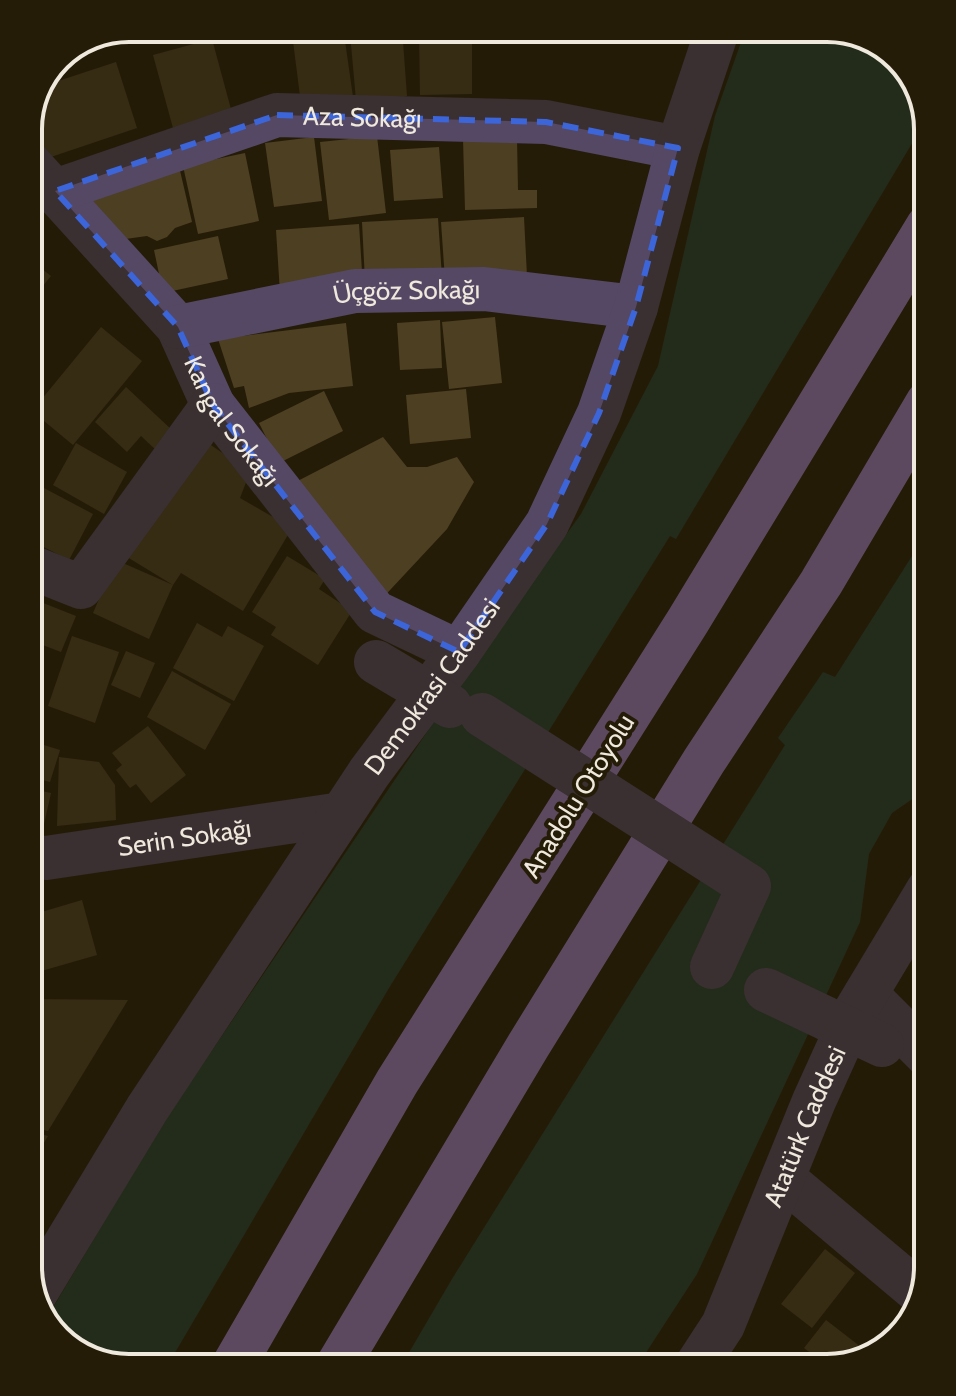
<svg xmlns="http://www.w3.org/2000/svg" width="956" height="1396" viewBox="0 0 956 1396" font-family="Cabin,sans-serif">
	<style>
		.green { fill: #224031 }
		.building { fill: #4d3f22 }
		.lines { fill: none; stroke-linecap: round; stroke-linejoin: round }
		.minor { stroke: #544865; stroke-width: 44 }
		.highway { stroke: #a082ca; stroke-width: 44 }
		.minor-bridge { stroke: #544865; stroke-width: 44 }
		.marked { fill: none; stroke: #3c65d9; stroke-width: 6; stroke-dasharray: 16 10; stroke-linejoin: round }
		.labels { text-anchor: middle; dominant-baseline: central; stroke-width: 8; stroke-linejoin: round; paint-order: stroke }
		.street-label { font-size: 26px; fill: #efe8dc; stroke: #251c08 }
		.rim { fill: none; stroke: #efe8dc; stroke-width: 4 }
	</style>
	<rect width="100%" height="100%" fill="#251c08"/>
	<!-- green -->
	<path class="green" d="M 746,28 L 833,28 L 878,42 L 915,79 L 926,120 L 676,539 L 670,536 L 389,988 L 166,1368 L 123,1368 L 73,1351 L 45,1321 L 163,1123 L 473,664 L 581,514 L 658,366 L 715,116 Z
		M 928,531 L 928,784 L 924,791 L 892,813 L 869,854 L 860,922 L 697,1274 L 636,1368 L 400,1368 L 452,1279 L 785,745 L 778,738 L 823,672 L 835,677 Z"/>
	<!-- building -->
	<path class="building" d="M 402,28 L 407,96 L 356,100 L 350,33 Z
		M 419,28 L 472,28 L 472,94 L 420,95 Z
		M 344,34 L 353,97 L 301,104 L 293,41 Z
		M 212,39 L 232,113 L 173,128 L 153,55 Z
		M 116,62 L 137,128 L 39,161 L 28,130 L 28,122 L 46,85 Z
		M 377,136 L 386,213 L 329,220 L 320,142 Z
		M 314,137 L 322,201 L 274,207 L 265,143 Z
		M 517,138 L 518,190 L 537,190 L 537,208 L 465,210 L 463,139 Z
		M 439,147 L 443,198 L 394,201 L 390,150 Z
		M 245,153 L 259,221 L 198,234 L 183,166 Z
		M 178,162 L 192,222 L 175,228 L 167,237 L 157,241 L 147,236 L 111,241 L 84,187 Z
		M 524,217 L 527,276 L 445,280 L 441,222 Z
		M 438,218 L 442,277 L 365,281 L 362,222 Z
		M 359,224 L 363,287 L 280,293 L 276,230 Z
		M 218,236 L 228,279 L 163,293 L 154,250 Z
		M 28,258 L 51,276 L 28,304 Z
		M 495,317 L 502,383 L 449,389 L 442,322 Z
		M 440,320 L 442,368 L 400,370 L 397,323 Z
		M 346,323 L 353,386 L 289,393 L 249,408 L 244,386 L 234,388 L 218,339 Z
		M 101,327 L 142,361 L 73,445 L 32,411 Z
		M 126,387 L 173,431 L 156,450 L 141,436 L 127,452 L 95,422 Z
		M 466,389 L 471,438 L 410,444 L 406,395 Z
		M 324,391 L 343,431 L 279,463 L 259,423 Z
		M 383,437 L 407,467 L 427,467 L 457,457 L 474,482 L 447,529 L 377,604 L 284,488 Z
		M 76,443 L 127,472 L 104,514 L 53,485 Z
		M 208,443 L 250,472 L 240,498 L 292,528 L 243,611 L 181,573 L 173,585 L 149,639 L 93,613 L 116,560 L 173,585 L 119,552 Z
		M 28,465 L 40,473 L 28,489 Z
		M 42,487 L 93,514 L 69,560 L 28,539 L 28,513 Z
		M 287,556 L 325,579 L 319,589 L 352,611 L 318,665 L 271,635 L 276,627 L 252,612 Z
		M 28,597 L 76,616 L 61,652 L 40,644 L 32,664 L 28,662 Z
		M 197,623 L 222,637 L 228,626 L 264,646 L 234,701 L 173,668 Z
		M 72,636 L 119,652 L 95,723 L 48,706 Z
		M 126,651 L 155,663 L 140,698 L 111,685 Z
		M 172,671 L 231,704 L 205,750 L 147,717 Z
		M 148,726 L 186,775 L 151,803 L 136,784 L 130,788 L 116,770 L 122,765 L 112,753 Z
		M 34,742 L 60,750 L 50,782 L 28,776 L 28,762 Z
		M 59,757 L 99,762 L 115,785 L 116,820 L 57,826 Z
		M 28,788 L 51,793 L 42,833 L 28,830 Z
		M 82,900 L 97,955 L 31,974 L 28,963 L 28,916 Z
		M 28,999 L 128,1000 L 48,1131 L 28,1126 Z
		M 28,1131 L 48,1136 L 28,1169 Z
		M 825,1249 L 855,1273 L 812,1328 L 781,1304 Z
		M 826,1320 L 870,1354 L 867,1357 L 850,1362 L 846,1358 L 841,1364 L 829,1367 L 804,1348 Z
		M 900,1322 L 906,1326 L 877,1354 L 876,1353 Z"/>
	<g class="lines">
		<!-- minor -->
		<g class="minor">
			<path id="s1" d="M 28,162 L 178,327 L 213,405 L 375,612 L 459,652"/>
			<path id="s2" d="M 55,191 L 277,115 L 546,122 L 678,148"/>
			<path id="s3" d="M 178,327 L 355,291 L 484,289 L 636,307"/>
			<path d="M 28,566 L 81,587 L 213,405"/>
			<path id="s4" d="M 28,856 L 46,858 L 342,814"/>
			<path d="M 866,994 L 928,1056"/>
			<path d="M 783,1178 L 921,1294"/>
			<path id="s5" d="M 35,1294 L 147,1109 L 369,773 L 459,652 L 547,524 L 599,413 L 636,307 L 678,148 L 718,28"/>
			<path id="s6" d="M 695,1368 L 723,1325 L 814,1101 L 853,1015 L 928,890"/>
		</g>
		<!-- highway -->
		<path class="highway" d="M 232,1368 L 397,1082 L 688,621 L 928,226
			M 336,1368 L 528,1046 L 704,761 L 821,583 L 928,402"/>
		<!-- minor-bridge -->
		<path class="minor-bridge" d="M 376,662 L 450,706
			M 482,715 L 749,886 L 712,967
			M 766,990 L 882,1045"/>
	</g>
	<!-- marked area -->
	<path d="M0 0H956V1396H0ZM 277,115 L 546,122 L 678,148 L 636,307 L 599,413 L 547,524 L 459,652 L 375,612 L 213,405 L 178,327 L 55,191 Z" fill="#251c08" fill-opacity=".55" fill-rule="evenodd"/>
	<path class="marked" d="M 277,115 L 546,122 L 678,148 L 636,307 L 599,413 L 547,524 L 459,652 L 375,612 L 213,405 L 178,327 L 55,191 Z"/>
	<g class="labels">
		<!-- street labels -->
		<g class="street-label">
			<text stroke="none"><textPath href="#s2" startOffset="320">Aza Sokağı</textPath></text>
			<text stroke="none"><textPath href="#s3" startOffset="232">Üçgöz Sokağı</textPath></text>
			<text stroke="none"><textPath href="#s1" startOffset="332">Kangal Sokağı</textPath></text>
			<text stroke="none"><textPath href="#s5" startOffset="726">Demokrasi Caddesi</textPath></text>
			<text transform="translate(578 796) rotate(-58)">Anadolu Otoyolu</text>
			<text stroke="none"><textPath href="#s4" startOffset="158">Serin Sokağı</textPath></text>
			<text stroke="none"><textPath href="#s6" startOffset="266">Atatürk Caddesi</textPath></text>
		</g>
	</g>
	<!-- crop -->
	<path d="M0 0H956V1396H0ZM129 42H827A87 87 0 0 1 914 129V1267A87 87 0 0 1 827 1354H129A87 87 0 0 1 42 1267V129A87 87 0 0 1 129 42Z" fill="#251c08" fill-rule="evenodd"/>
	<path class="rim" d="M129 42H827A87 87 0 0 1 914 129V1267A87 87 0 0 1 827 1354H129A87 87 0 0 1 42 1267V129A87 87 0 0 1 129 42Z"/>
</svg>
